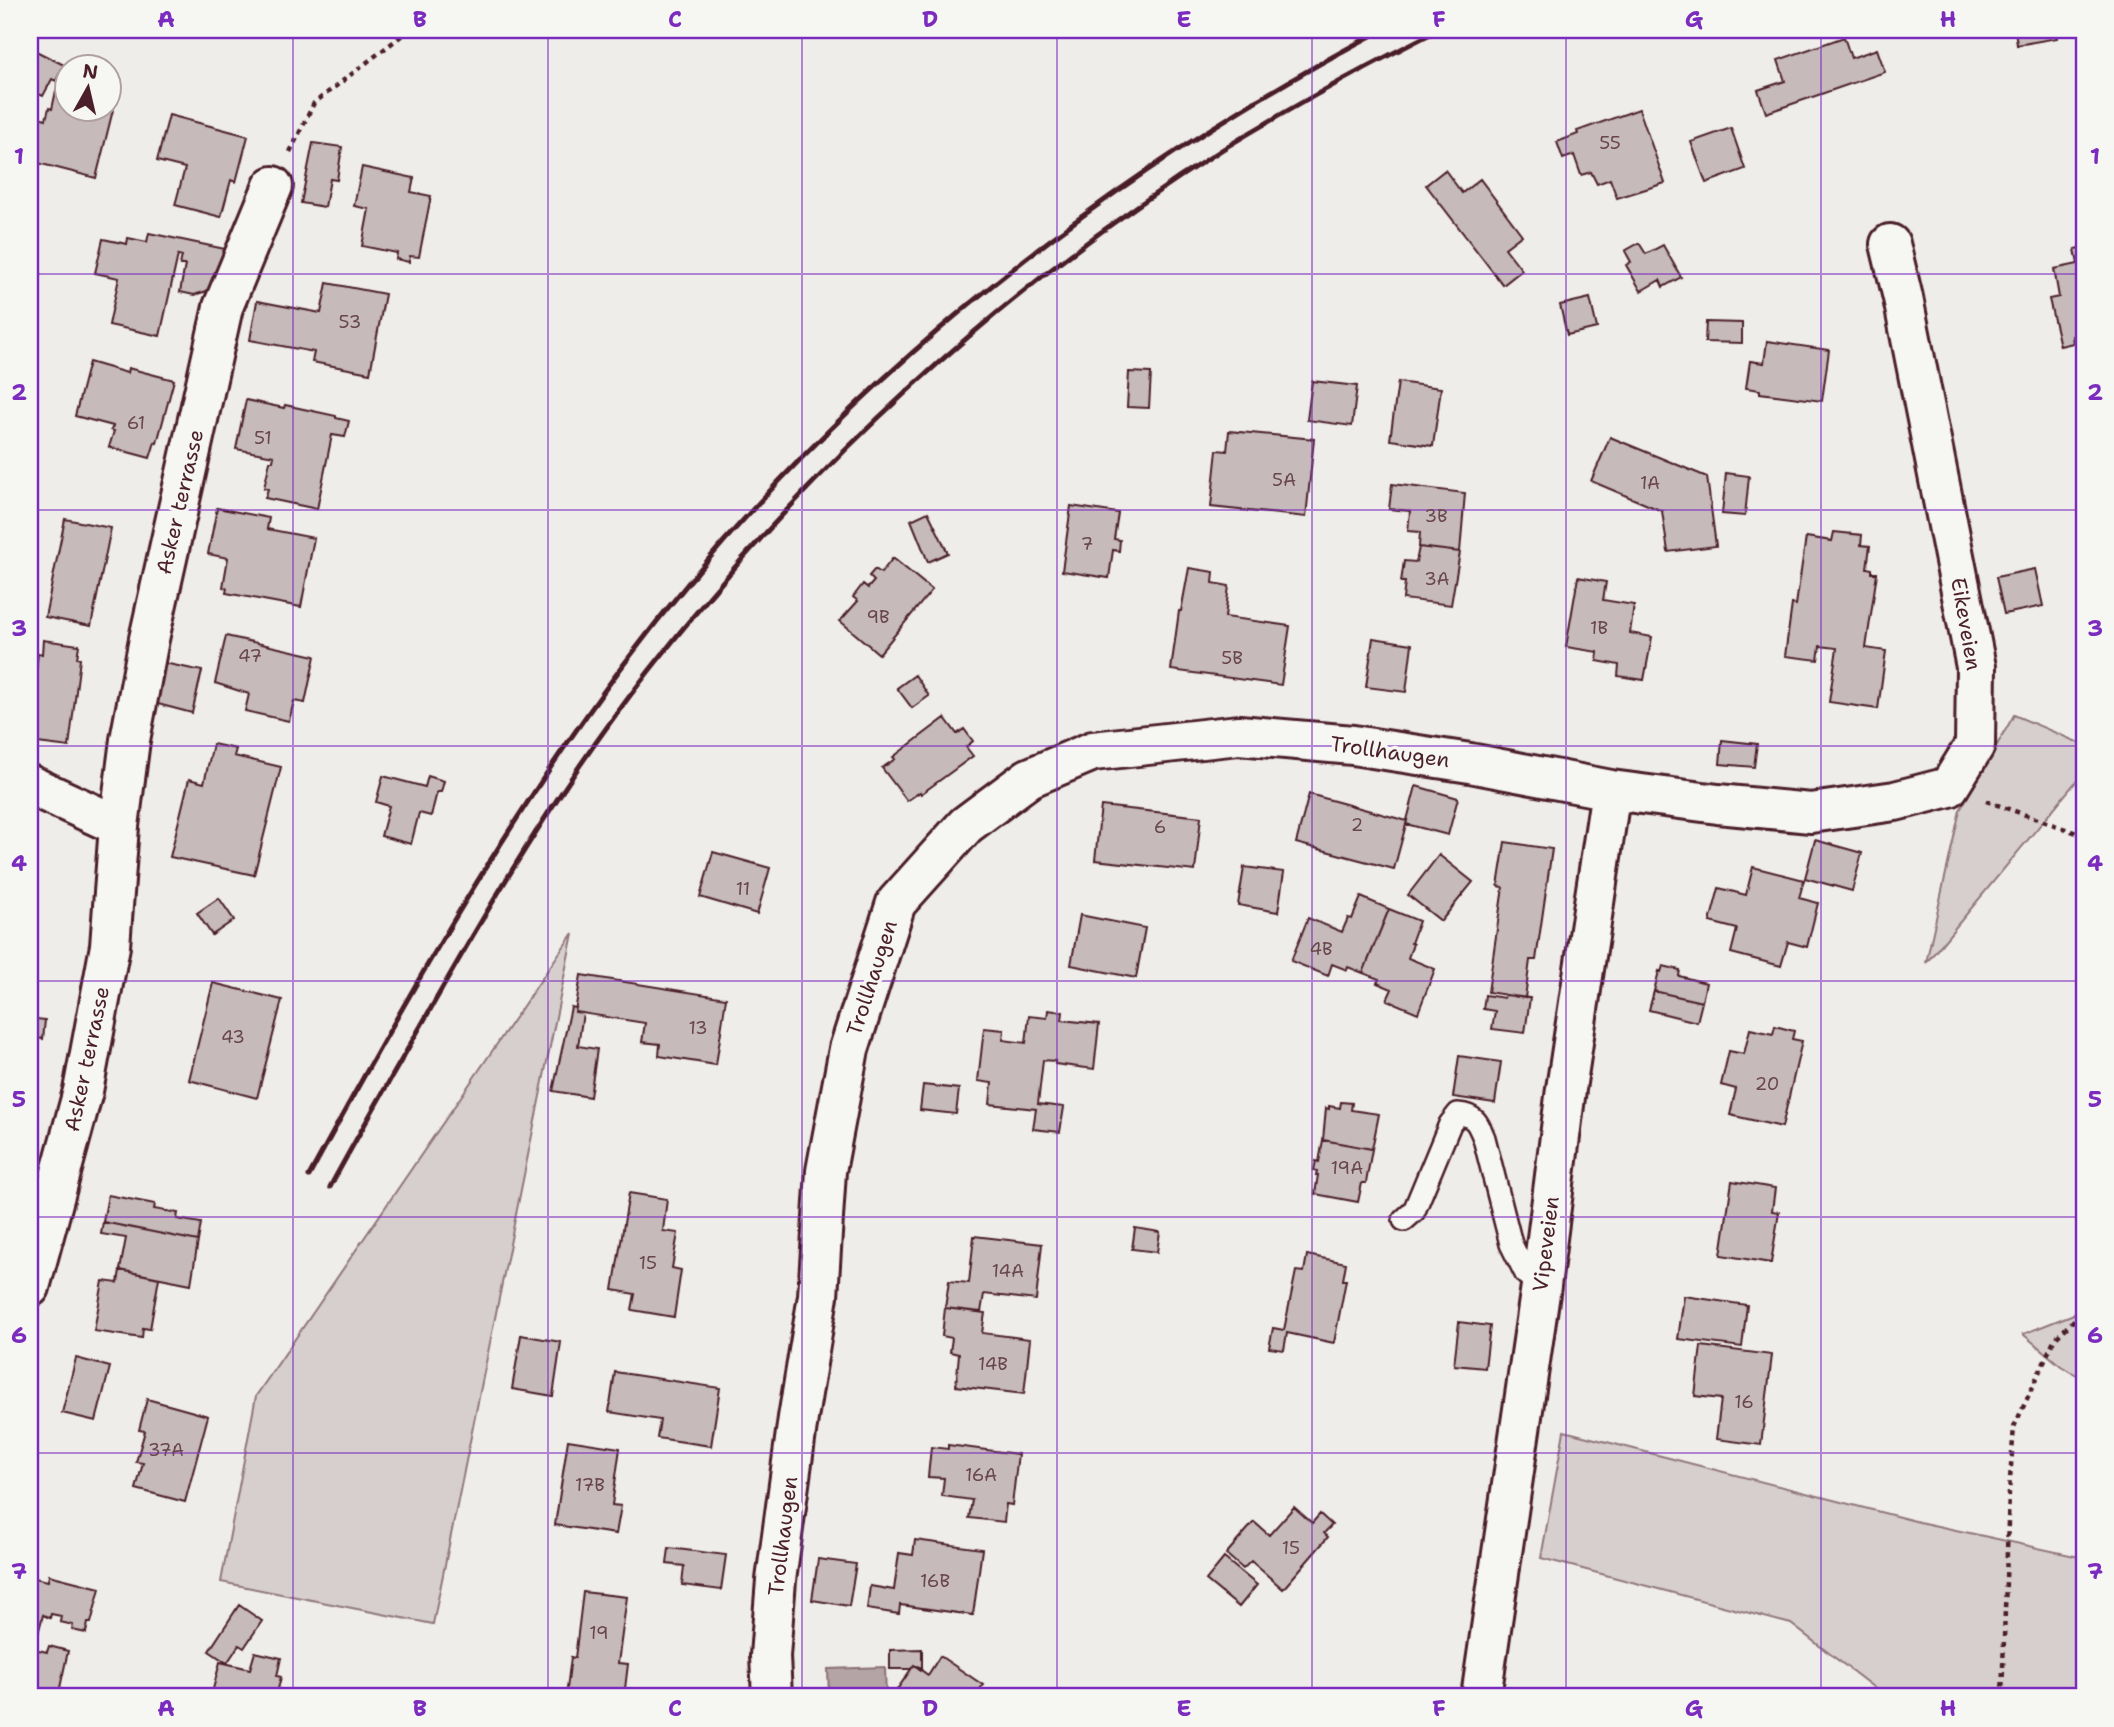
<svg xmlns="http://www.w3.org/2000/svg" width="2114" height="1727" viewBox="0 0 2114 1727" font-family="'Shantell Sans',sans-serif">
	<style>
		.green { fill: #d7cfce; stroke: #90777c; stroke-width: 2 }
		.water { fill: #b4a4a5; stroke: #8a6f74; stroke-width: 2 }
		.building { fill: #c6babb; stroke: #4a1f2b; stroke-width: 2 }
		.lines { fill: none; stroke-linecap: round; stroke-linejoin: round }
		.lane-casing { stroke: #4a1f2b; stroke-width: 26 }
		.street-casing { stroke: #4a1f2b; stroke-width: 44 }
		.path { stroke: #4a1f2b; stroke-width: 4.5; stroke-dasharray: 5 5; stroke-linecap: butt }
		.lane { stroke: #f6f6f2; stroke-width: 21 }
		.street { stroke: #f6f6f2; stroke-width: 38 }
		.rail { stroke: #4a1f2b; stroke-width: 5 }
		.grid { fill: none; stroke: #7b2cbf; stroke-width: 2; stroke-opacity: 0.55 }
		.labels { text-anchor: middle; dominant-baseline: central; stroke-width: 7; stroke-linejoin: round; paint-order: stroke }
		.number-label { font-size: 18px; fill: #69464f }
		.street-label { font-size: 21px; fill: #4a1f2b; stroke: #f6f6f2 }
		.neatline { fill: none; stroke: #7b2cbf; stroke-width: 2.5 }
		.grid-label { font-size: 23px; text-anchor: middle; font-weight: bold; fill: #7b2cbf }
	</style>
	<rect width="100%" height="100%" fill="#efedea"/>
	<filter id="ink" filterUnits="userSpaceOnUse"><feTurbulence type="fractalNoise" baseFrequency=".0143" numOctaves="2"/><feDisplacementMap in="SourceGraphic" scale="14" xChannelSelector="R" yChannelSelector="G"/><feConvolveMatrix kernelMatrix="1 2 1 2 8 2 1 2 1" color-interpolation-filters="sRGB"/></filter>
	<g filter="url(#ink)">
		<!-- green -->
		<path class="green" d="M 2014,715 L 2084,745 L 2084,772 L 1926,963 L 1960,810 Z
			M 573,933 L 433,1624 L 221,1582 L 256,1396 Z
			M 2084,1310 L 2084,1379 L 2061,1366 L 2023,1334 Z
			M 1564,1431 L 1919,1522 L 2084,1558 L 2084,1697 L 1886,1697 L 1791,1624 L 1541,1558 Z"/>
		<!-- water -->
		<path class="water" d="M 885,1667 L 886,1697 L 829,1697 L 828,1669 Z"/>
		<!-- building -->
		<path class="building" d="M 2015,30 L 2055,30 L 2057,38 L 2017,45 Z
			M 1844,37 L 1851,58 L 1877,49 L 1885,72 L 1766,113 L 1758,90 L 1785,81 L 1778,60 Z
			M 30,48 L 64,65 L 56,81 L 52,79 L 43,96 L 30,90 Z
			M 56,91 L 66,93 L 66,108 L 108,108 L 108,104 L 114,106 L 96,178 L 30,161 L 31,115 L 46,119 L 49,108 L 52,109 Z
			M 1639,109 L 1665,183 L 1617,198 L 1610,179 L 1597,184 L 1591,172 L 1581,175 L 1574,155 L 1563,159 L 1557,142 L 1578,134 L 1577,131 Z
			M 169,115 L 248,136 L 236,182 L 231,180 L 221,217 L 175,205 L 185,168 L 157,161 Z
			M 1731,128 L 1745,169 L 1706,183 L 1691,142 Z
			M 313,143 L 342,147 L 337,180 L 330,179 L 325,207 L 301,203 Z
			M 362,167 L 414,178 L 411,192 L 431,196 L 419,257 L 410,256 L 409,262 L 396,259 L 397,253 L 362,246 L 369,209 L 354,206 Z
			M 1445,170 L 1462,193 L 1480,179 L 1522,235 L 1505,248 L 1522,270 L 1503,285 L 1426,185 Z
			M 149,233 L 225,249 L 219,279 L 207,291 L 194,295 L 180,292 L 185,265 L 180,265 L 182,256 L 178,255 L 160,336 L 109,325 L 119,278 L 95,273 L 103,239 L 127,244 L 128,238 L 147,242 Z
			M 1639,243 L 1646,254 L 1663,245 L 1681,277 L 1663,287 L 1660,280 L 1641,291 L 1626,265 L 1631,262 L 1625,251 Z
			M 2084,247 L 2084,334 L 2072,336 L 2073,343 L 2060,346 L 2049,299 L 2059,297 L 2054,269 L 2078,264 L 2075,249 Z
			M 30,271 L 41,274 L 30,318 Z
			M 327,283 L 385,294 L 370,373 L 312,362 L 314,352 L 250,340 L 257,301 L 321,313 Z
			M 1590,298 L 1597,328 L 1567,335 L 1560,305 Z
			M 1706,322 L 1742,323 L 1742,343 L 1705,342 Z
			M 1767,341 L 1829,350 L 1822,401 L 1760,393 L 1760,390 L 1746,388 L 1750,361 L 1764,363 Z
			M 89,362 L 127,373 L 128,368 L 174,380 L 157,443 L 155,442 L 150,458 L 109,447 L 114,431 L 111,430 L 113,426 L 75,416 Z
			M 1129,372 L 1151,373 L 1149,408 L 1127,407 Z
			M 1312,381 L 1357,386 L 1352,426 L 1307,420 Z
			M 1398,382 L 1441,388 L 1433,446 L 1390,440 Z
			M 246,400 L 284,408 L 285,405 L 336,416 L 336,418 L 349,421 L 345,437 L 332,435 L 317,509 L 265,498 L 268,489 L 264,488 L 270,461 L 273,461 L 274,456 L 236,449 Z
			M 1229,431 L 1314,439 L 1306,517 L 1211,507 L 1217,450 L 1227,451 Z
			M 1610,437 L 1707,477 L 1716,546 L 1668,552 L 1662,511 L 1591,481 Z
			M 1726,473 L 1749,476 L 1745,516 L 1722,514 Z
			M 1392,484 L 1465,493 L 1460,552 L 1419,547 L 1420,532 L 1408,531 L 1410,511 L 1389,509 Z
			M 1071,506 L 1118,513 L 1114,539 L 1120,540 L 1119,551 L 1113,550 L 1109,578 L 1062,571 Z
			M 217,508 L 269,518 L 267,529 L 314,538 L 301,607 L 226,593 L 227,588 L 223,587 L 228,558 L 208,554 Z
			M 928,512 L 948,553 L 928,562 L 911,520 Z
			M 65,519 L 111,528 L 91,626 L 45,617 Z
			M 1834,532 L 1862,535 L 1861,545 L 1870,546 L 1867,568 L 1872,569 L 1872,573 L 1877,573 L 1866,648 L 1886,651 L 1878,709 L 1829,702 L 1837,648 L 1820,646 L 1818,660 L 1785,656 L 1792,604 L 1796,605 L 1806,537 L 1832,541 Z
			M 1419,547 L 1460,552 L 1451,605 L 1403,599 L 1405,582 L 1401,582 L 1404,561 L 1416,562 Z
			M 893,558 L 932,590 L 879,654 L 840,621 L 858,601 L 853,597 L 863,584 L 868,588 L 874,581 L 869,576 L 875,569 L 881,573 Z
			M 1189,568 L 1214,572 L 1213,583 L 1229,586 L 1225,617 L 1290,626 L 1281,685 L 1171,670 L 1179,611 L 1181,611 Z
			M 2035,569 L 2043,606 L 2004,614 L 1996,577 Z
			M 1578,577 L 1606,582 L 1603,600 L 1634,605 L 1630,633 L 1652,637 L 1644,680 L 1618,676 L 1619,665 L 1597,661 L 1598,652 L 1566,647 Z
			M 226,636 L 315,656 L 305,703 L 294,701 L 289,721 L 245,711 L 249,694 L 215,683 Z
			M 1373,638 L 1412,644 L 1406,692 L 1366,687 Z
			M 43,640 L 79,645 L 77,658 L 80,659 L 69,747 L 30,742 L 30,724 L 38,653 L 42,654 Z
			M 164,663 L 202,671 L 192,713 L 154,703 Z
			M 915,675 L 929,696 L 912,708 L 897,688 Z
			M 945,718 L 957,734 L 964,729 L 973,741 L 966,747 L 973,756 L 921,794 L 920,792 L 907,801 L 882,768 L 895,759 L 893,757 Z
			M 1722,740 L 1757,744 L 1754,767 L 1720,764 Z
			M 213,744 L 236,749 L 234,756 L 281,767 L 254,875 L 170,857 L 189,779 L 204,783 Z
			M 383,776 L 425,787 L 428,776 L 444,781 L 441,792 L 437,792 L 431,816 L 419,813 L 411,844 L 381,836 L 389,806 L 376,802 Z
			M 1416,786 L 1458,798 L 1448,835 L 1406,824 Z
			M 1309,794 L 1407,821 L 1394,869 L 1296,843 Z
			M 1101,806 L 1201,817 L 1195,871 L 1095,860 Z
			M 1815,840 L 1862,853 L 1852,891 L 1805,878 Z
			M 1505,842 L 1552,849 L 1536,960 L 1530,960 L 1525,998 L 1488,992 L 1503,887 L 1498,886 Z
			M 713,852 L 770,868 L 757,914 L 700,897 Z
			M 1439,855 L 1473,882 L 1441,921 L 1408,895 Z
			M 1244,867 L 1284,872 L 1278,912 L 1238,905 Z
			M 1753,867 L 1804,880 L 1799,898 L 1818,903 L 1807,947 L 1788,942 L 1781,966 L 1731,953 L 1737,929 L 1710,922 L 1719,888 L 1746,895 Z
			M 1361,897 L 1389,909 L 1363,973 L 1348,967 L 1347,970 L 1332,964 L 1328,976 L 1291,961 L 1308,918 L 1342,932 L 1348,918 L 1352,919 Z
			M 219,898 L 234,920 L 212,935 L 197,913 Z
			M 1389,909 L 1419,921 L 1411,943 L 1413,944 L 1408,958 L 1435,969 L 1418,1013 L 1387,1000 L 1392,989 L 1377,983 L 1379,979 L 1363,973 Z
			M 1080,915 L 1145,928 L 1136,978 L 1071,965 Z
			M 1663,966 L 1680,970 L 1679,976 L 1706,983 L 1702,1002 L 1654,991 L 1659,971 L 1661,972 Z
			M 581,975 L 726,998 L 716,1065 L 659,1056 L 660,1044 L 642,1042 L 645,1023 L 575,1012 Z
			M 213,983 L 282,1000 L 257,1098 L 189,1080 Z
			M 1654,991 L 1702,1002 L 1697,1022 L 1649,1010 Z
			M 1485,995 L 1504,998 L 1505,995 L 1530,998 L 1525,1033 L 1492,1029 L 1495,1011 L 1483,1009 Z
			M 571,1007 L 576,1008 L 575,1012 L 583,1013 L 578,1046 L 597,1049 L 590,1097 L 553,1091 Z
			M 1048,1010 L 1063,1012 L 1062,1020 L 1099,1024 L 1094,1069 L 1055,1064 L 1055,1061 L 1043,1060 L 1038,1104 L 1064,1107 L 1060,1132 L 1033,1129 L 1036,1109 L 990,1104 L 992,1083 L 978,1081 L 984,1028 L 1004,1030 L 1003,1040 L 1026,1043 L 1029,1016 L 1047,1018 Z
			M 30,1018 L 45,1020 L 43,1039 L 30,1037 Z
			M 1775,1026 L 1794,1031 L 1792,1039 L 1802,1041 L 1782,1127 L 1730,1115 L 1736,1089 L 1721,1085 L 1729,1051 L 1744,1054 L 1750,1029 L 1773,1034 Z
			M 1459,1056 L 1501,1062 L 1495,1103 L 1453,1097 Z
			M 923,1085 L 959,1089 L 956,1114 L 920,1110 Z
			M 1341,1102 L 1352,1103 L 1351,1110 L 1379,1114 L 1372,1149 L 1323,1140 L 1326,1108 L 1329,1109 L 1329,1106 L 1340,1108 Z
			M 1323,1140 L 1372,1149 L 1366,1183 L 1362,1183 L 1358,1202 L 1315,1194 L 1318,1175 L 1316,1175 L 1317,1171 L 1314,1170 L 1316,1161 L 1319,1162 Z
			M 1732,1181 L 1775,1188 L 1772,1211 L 1779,1212 L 1771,1263 L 1721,1255 Z
			M 629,1193 L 667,1199 L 663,1231 L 678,1233 L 672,1268 L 681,1270 L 674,1317 L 632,1310 L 635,1294 L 613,1290 Z
			M 108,1195 L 155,1204 L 154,1209 L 178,1213 L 177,1219 L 201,1223 L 198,1241 L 103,1222 Z
			M 103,1222 L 198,1241 L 191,1284 L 120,1270 L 126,1238 L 101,1234 Z
			M 1135,1228 L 1160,1232 L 1157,1252 L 1132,1249 Z
			M 974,1236 L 1042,1244 L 1036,1300 L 984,1294 L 981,1312 L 945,1308 L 949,1281 L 969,1283 Z
			M 1307,1255 L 1346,1263 L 1343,1280 L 1346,1280 L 1334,1343 L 1287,1333 L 1284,1350 L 1269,1348 L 1273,1328 L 1284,1330 L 1296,1271 L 1304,1272 Z
			M 120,1270 L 159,1278 L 150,1329 L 143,1328 L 142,1338 L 94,1331 L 103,1281 L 118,1283 Z
			M 1684,1296 L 1747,1305 L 1742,1347 L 1678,1339 Z
			M 945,1308 L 985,1313 L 982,1333 L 1030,1339 L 1024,1394 L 956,1386 L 959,1354 L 950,1352 L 952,1338 L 942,1336 Z
			M 1459,1322 L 1490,1326 L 1485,1368 L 1454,1365 Z
			M 521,1335 L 561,1342 L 553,1396 L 512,1389 Z
			M 1701,1346 L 1772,1355 L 1761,1445 L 1716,1439 L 1721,1399 L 1695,1396 Z
			M 76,1358 L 110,1367 L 96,1421 L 62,1413 Z
			M 615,1372 L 720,1388 L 711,1446 L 657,1438 L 660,1420 L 609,1412 Z
			M 147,1399 L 208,1416 L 185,1502 L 136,1489 L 143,1463 L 136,1462 L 145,1431 L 139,1430 Z
			M 568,1440 L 620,1448 L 612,1505 L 621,1506 L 616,1534 L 555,1525 Z
			M 948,1445 L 1018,1454 L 1012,1505 L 1006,1504 L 1004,1522 L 969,1518 L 972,1500 L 942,1496 L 944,1478 L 928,1477 L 931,1447 L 948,1449 Z
			M 1294,1507 L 1312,1523 L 1320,1514 L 1332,1525 L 1324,1533 L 1328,1537 L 1283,1589 L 1251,1561 L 1243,1569 L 1226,1554 L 1254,1522 L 1269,1535 Z
			M 915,1540 L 982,1549 L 973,1615 L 900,1605 L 899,1614 L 867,1609 L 870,1586 L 894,1590 L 899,1553 L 913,1555 Z
			M 669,1548 L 726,1555 L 721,1590 L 682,1585 L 684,1566 L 667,1564 Z
			M 1224,1558 L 1257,1585 L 1239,1607 L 1206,1580 Z
			M 818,1559 L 856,1564 L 849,1606 L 812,1600 Z
			M 49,1575 L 100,1588 L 91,1623 L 88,1623 L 86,1633 L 72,1630 L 73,1625 L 60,1622 L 61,1616 L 51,1614 L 50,1618 L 43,1615 L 34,1649 L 30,1648 L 30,1577 L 48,1581 Z
			M 583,1592 L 627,1597 L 618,1663 L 628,1664 L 624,1697 L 566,1697 L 571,1657 L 575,1658 Z
			M 239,1605 L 262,1621 L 244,1648 L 239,1645 L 227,1663 L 209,1651 Z
			M 49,1646 L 68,1651 L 58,1697 L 30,1697 L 30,1648 L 47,1652 Z
			M 922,1649 L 922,1668 L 914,1665 L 911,1669 L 890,1669 L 890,1650 Z
			M 255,1652 L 281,1658 L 277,1676 L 281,1677 L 276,1697 L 211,1697 L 220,1662 L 250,1669 Z
			M 940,1656 L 983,1685 L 974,1697 L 892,1697 L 914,1665 L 928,1675 Z
			M 1301,1693 L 1327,1697 L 1301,1697 Z"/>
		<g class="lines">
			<!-- lane casing -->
			<g class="lane-casing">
				<path id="lane" d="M 1404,1220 L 1414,1211 L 1450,1124 L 1458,1114 C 1475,1115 1478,1123 1484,1138 L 1511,1244 L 1526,1274 L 1541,1286"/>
			</g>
			<!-- street casing -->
			<g class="street-casing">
				<path id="street" d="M 30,785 L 119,826 L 110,946 L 83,1091 L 30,1287
					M 119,826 L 130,740 L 149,639 L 223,307 L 273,186
					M 772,1697 L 770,1656 L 776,1580 L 798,1418 L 818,1296 L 826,1171 L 849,1049 L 896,903 L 966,825 L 1029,778 L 1093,751 L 1239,735 L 1353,745 L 1470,763 L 1611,790 L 1718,804 L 1811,813 L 1895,801 L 1949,787 L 1975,745 L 1976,667 L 1903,298 L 1890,244
					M 1481,1697 L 1541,1286 L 1566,1089 L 1611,790"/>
			</g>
			<!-- path -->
			<path class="path" d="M 290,152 L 314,103 L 409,30
				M 1986,801 L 2077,833
				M 2002,1697 L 2009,1492 L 2014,1427 L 2054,1340 L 2084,1310"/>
			<!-- lane -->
			<use href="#lane" class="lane"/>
			<!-- street -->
			<use href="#street" class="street"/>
			<!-- rail -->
			<path class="rail" d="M 309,1176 C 405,1000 504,824 624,664 C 824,398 1089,184 1382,30
				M 330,1187 C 364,1124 400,1063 435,1001 C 500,887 568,774 649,671 C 809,466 1003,288 1223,149 C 1293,106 1365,67 1438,30"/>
		</g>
	</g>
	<!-- grid -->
	<path class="grid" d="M 293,30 L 293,1697M 548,30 L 548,1697M 802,30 L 802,1697M 1057,30 L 1057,1697M 1312,30 L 1312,1697M 1566,30 L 1566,1697M 1821,30 L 1821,1697M 30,274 L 2084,274M 30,510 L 2084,510M 30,746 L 2084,746M 30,981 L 2084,981M 30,1217 L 2084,1217M 30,1453 L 2084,1453"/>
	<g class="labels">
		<!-- number labels -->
		<g class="number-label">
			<text x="1610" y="143">55</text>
			<text x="350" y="322">53</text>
			<text x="136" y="423">61</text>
			<text x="263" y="438">51</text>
			<text x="1284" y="480">5A</text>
			<text x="1650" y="483">1A</text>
			<text x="1436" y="516">3B</text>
			<text x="1087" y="544">7</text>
			<text x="1437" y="579">3A</text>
			<text x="878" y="617">9B</text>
			<text x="1599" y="628">1B</text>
			<text x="250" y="656">47</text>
			<text x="1232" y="658">5B</text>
			<text x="1357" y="825">2</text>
			<text x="1160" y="827">6</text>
			<text x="743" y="889">11</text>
			<text x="1321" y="949">4B</text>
			<text x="698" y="1028">13</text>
			<text x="233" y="1037">43</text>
			<text x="1767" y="1084">20</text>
			<text x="1347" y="1168">19A</text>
			<text x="648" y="1263">15</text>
			<text x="1008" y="1271">14A</text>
			<text x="993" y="1364">14B</text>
			<text x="1744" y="1402">16</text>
			<text x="166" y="1450">37A</text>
			<text x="981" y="1475">16A</text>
			<text x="590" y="1485">17B</text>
			<text x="1291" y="1548">15</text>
			<text x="935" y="1581">16B</text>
			<text x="599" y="1633">19</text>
		</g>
		<!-- street labels -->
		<g class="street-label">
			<text transform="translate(180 502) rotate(-77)">Asker terrasse</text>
			<text transform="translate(1966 624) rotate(80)">Eikeveien</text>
			<text transform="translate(1390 752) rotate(8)">Trollhaugen</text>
			<text transform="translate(872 978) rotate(-72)">Trollhaugen</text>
			<text transform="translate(87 1059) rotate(-78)">Asker terrasse</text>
			<text transform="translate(1546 1244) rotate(-83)">Vipeveien</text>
			<text transform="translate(783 1536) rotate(-83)">Trollhaugen</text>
		</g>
	</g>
	<!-- margin -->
	<rect width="2114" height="1727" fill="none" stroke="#f6f6f2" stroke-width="77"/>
	<!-- north arrow -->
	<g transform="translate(88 88) rotate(8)"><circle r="33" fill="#f6f6f2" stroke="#b1a0a2" stroke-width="2"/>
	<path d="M0-5L12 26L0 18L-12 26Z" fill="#4a1f2b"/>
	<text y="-10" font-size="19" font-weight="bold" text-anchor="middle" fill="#4a1f2b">N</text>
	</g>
	<rect x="38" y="38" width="2038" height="1650" class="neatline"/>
	<g class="grid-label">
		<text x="166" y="27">A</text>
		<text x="420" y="27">B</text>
		<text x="675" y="27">C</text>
		<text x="930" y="27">D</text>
		<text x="1184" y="27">E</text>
		<text x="1439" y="27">F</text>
		<text x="1694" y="27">G</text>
		<text x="1948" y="27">H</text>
		<text x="19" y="164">1</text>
		<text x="2095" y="164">1</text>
		<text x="19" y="400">2</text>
		<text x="2095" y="400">2</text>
		<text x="19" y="636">3</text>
		<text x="2095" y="636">3</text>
		<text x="19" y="871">4</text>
		<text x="2095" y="871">4</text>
		<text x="19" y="1107">5</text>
		<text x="2095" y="1107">5</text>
		<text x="19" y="1343">6</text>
		<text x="2095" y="1343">6</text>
		<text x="19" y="1579">7</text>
		<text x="2095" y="1579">7</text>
		<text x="166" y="1716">A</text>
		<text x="420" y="1716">B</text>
		<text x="675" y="1716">C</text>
		<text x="930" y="1716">D</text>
		<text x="1184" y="1716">E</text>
		<text x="1439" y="1716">F</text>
		<text x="1694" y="1716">G</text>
		<text x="1948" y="1716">H</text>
	</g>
</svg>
